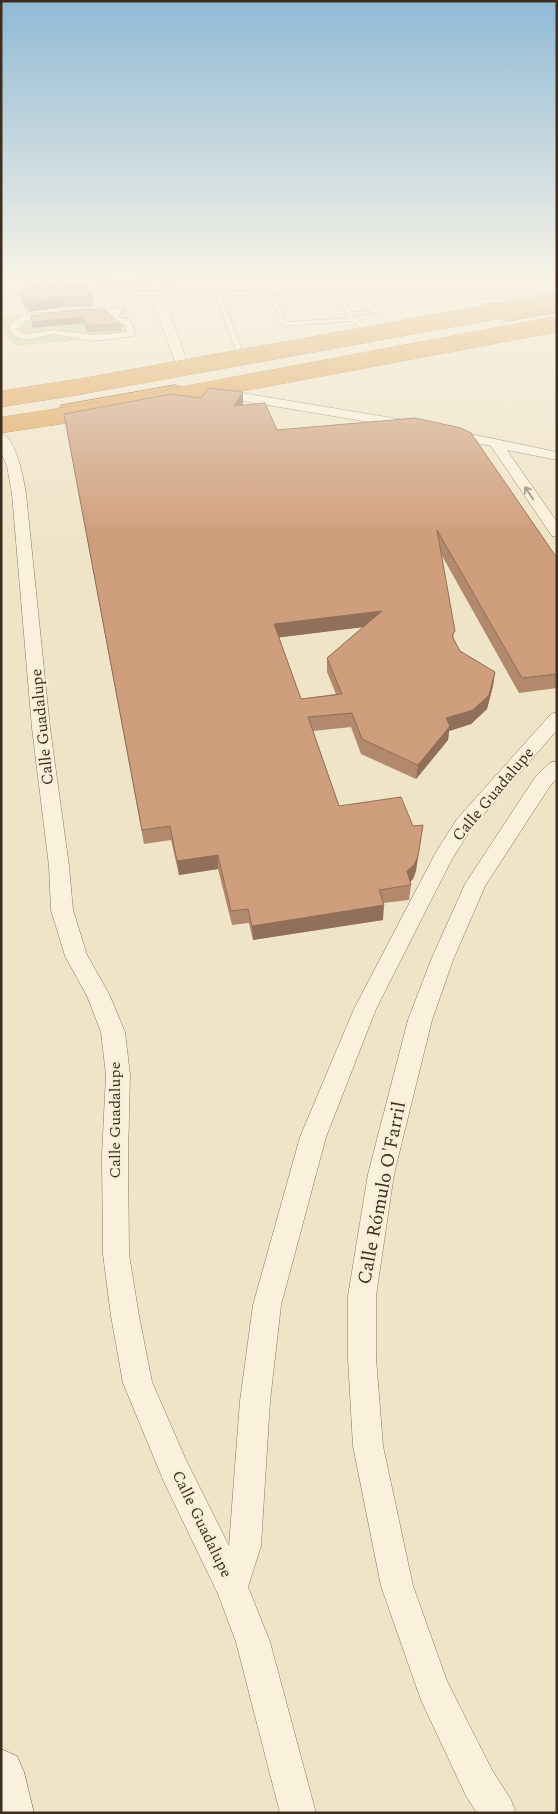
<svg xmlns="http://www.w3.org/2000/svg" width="558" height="1814" viewBox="0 0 558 1814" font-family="Spectral,serif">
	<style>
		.green { fill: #c9cf9b }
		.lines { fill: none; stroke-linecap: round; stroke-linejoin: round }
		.service-casing { stroke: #8d765c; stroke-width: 1 }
		.pedestrian-casing { stroke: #8d765c; stroke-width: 1 }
		.minor-casing { stroke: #8d765c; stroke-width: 1 }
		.secondary-casing { stroke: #6f573f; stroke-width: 1 }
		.motorway-casing { stroke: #5b4430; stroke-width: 1 }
		.service { fill: #faf1dc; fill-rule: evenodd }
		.pedestrian { fill: #faf1dc; fill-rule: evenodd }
		.minor { fill: #faf1dc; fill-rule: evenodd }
		.secondary { fill: #faf1dc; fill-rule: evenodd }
		.motorway { fill: #e0a458; fill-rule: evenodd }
		.motorway-bridge-casing { stroke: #5b4430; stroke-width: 16; stroke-linecap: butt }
		.motorway-bridge { stroke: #e0a458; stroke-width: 16 }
		.wall { fill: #b2896c; fill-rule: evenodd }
		.shaded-wall { fill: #916f58 }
		.building { fill: #cf9f7d; stroke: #916f58; fill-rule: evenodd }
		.oneway { stroke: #9c907e }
		.labels { text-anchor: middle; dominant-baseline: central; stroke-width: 4; stroke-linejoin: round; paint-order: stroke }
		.street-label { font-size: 16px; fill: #3d2e20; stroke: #f7eed8 }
		.near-street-label { font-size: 19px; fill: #3d2e20; stroke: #f7eed8 }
	</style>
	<rect width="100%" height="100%" fill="#f0e4c8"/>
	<!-- green -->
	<path class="green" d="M 125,306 L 134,335 L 15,346 L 1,330 L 1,318 Z"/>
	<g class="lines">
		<!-- service casing -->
		<g class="service-casing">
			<path id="service" d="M 12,279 L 18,279 L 1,289 L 1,286 Z
				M 81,279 L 86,279 L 91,286 L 106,290 L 189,293 L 194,279 L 199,279 L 195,293 L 243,291 L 273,296 L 333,293 L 341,296 L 351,312 L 371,311 L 366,303 L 369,301 L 378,312 L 353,315 L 369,331 L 366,333 L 352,321 L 284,326 L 281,324 L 271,299 L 243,295 L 221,296 L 243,353 L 240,355 L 237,353 L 216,297 L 106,294 L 88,288 ZM 333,297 L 337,298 L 349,318 L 286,322 L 276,299 Z
				M 94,279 L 177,281 L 180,283 L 177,285 L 104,284 Z
				M 526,298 L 529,300 L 528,301 L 479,303 L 476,301 L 479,299 Z"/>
		</g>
		<!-- pedestrian casing -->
		<g class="pedestrian-casing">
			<path id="pedestrian" d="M 116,307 L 123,309 L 118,316 L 122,319 C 132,318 132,324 135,332 L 133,336 L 94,341 L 53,334 L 28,340 L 16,337 L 9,329 C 17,312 33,313 50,313 L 53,313 L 53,317 L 26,320 L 17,329 L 22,333 L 28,334 L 53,330 L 94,335 L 127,332 L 124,324 L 117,324 L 109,316 L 111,314 L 85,313 L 81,311 C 90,305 104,308 114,309 Z"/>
		</g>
		<!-- minor casing -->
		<g class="minor-casing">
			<path id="minor" d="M 160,301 L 166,304 L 188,364 L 186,367 L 182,368 L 176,364 L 154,304 Z
				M 224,390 L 417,422 L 424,426 L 417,430 L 219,397 L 218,394 Z
				M 447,429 L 557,452 L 557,460 L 507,450 L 557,522 L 557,537 L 552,536 L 491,446 L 442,436 L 440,433 L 442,430 Z
				M 1,433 C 16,437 24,480 26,494 L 50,728 L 69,866 L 73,910 L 87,955 L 109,994 L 125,1032 L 130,1075 L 128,1155 L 129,1254 L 139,1316 L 152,1382 L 186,1460 L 229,1546 L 240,1401 L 253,1305 L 300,1137 L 354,1009 L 436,852 L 457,819 L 551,714 L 557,712 L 557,730 L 471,829 L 452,859 L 376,1009 L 326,1137 L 281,1305 L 270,1401 L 261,1546 L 248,1587 L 270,1642 L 316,1813 L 280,1813 L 236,1642 L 218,1594 L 164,1482 L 123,1383 L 111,1316 L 103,1254 L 102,1155 L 106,1075 L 101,1032 L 87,996 L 65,956 L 51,910 L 49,866 L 32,728 L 12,494 L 7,466 L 1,453 Z
				M 557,761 L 557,778 L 550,786 L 485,886 L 453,960 L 432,1020 L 394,1174 L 376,1296 L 376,1358 L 383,1446 L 413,1586 L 447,1681 L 492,1770 L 511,1800 L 516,1813 L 477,1813 L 466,1796 L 421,1700 L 381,1586 L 353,1446 L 348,1358 L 348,1296 L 368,1174 L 408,1020 L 431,960 L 465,884 L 536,776 L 550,763 Z"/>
		</g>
		<!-- secondary casing -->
		<g class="secondary-casing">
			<path id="secondary" d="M 1,1749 L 17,1756 L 24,1772 L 34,1813 L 1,1813 Z"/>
		</g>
		<!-- motorway casing -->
		<g class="motorway-casing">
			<path id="motorway" d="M 557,304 L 557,312 L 508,321 L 503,320 L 501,317 L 503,314 L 508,313 Z
				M 175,385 L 181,387 L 183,390 L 181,393 L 67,414 L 61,413 L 59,409 L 61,405 L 67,404 Z"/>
		</g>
		<!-- service -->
		<use href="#service" class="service"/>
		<!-- pedestrian -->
		<use href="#pedestrian" class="pedestrian"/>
		<!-- minor -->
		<use href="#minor" class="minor"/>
		<!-- secondary -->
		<use href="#secondary" class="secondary"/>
		<!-- motorway -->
		<use href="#motorway" class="motorway"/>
		<!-- motorway-bridge casing -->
		<g class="motorway-bridge-casing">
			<path id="motorway-bridge" d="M 1,399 L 78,387 L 557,300
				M 143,402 L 557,324
				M 1,425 L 101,410"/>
		</g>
		<!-- motorway-bridge -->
		<use href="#motorway-bridge" class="motorway-bridge"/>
	</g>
	<!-- wall -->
	<path class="wall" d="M 20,294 L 93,296 L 94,306 L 64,307 L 29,312 L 22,304 Z
		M 65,311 L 121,324 L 121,331 L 87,332 L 84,323 L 33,328 L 31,316 Z
		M 243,404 L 243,405 L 277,430 L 557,558 L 557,688 L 519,693 L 441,554 L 454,640 L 460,651 L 495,672 L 493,686 L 487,709 L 471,724 L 449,731 L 448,740 L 416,779 L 361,754 L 351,727 L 313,731 L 339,806 L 416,871 L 413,879 L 410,882 L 411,885 L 409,900 L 383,903 L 383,920 L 253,940 L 249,923 L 232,925 L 218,869 L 179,875 L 171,840 L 144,844 L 64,414 ZM 363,627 L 327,658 L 327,672 L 336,694 L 301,699 L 279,637 Z"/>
	<!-- shaded-wall -->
	<path class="shaded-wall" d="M 63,297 L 64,307 L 29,312 L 28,303 Z
		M 83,317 L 84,323 L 33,328 L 32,322 Z
		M 243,392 L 243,404 L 234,419 L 234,406 Z
		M 382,611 L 380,625 L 275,638 L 274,624 Z
		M 495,672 L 493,686 L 487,709 L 471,724 L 449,731 L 448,740 L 416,779 L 418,765 L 446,718 Z
		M 423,825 L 416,871 L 413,879 L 405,886 L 407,871 Z
		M 218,855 L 218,869 L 179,875 L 177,861 Z
		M 384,905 L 383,920 L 253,940 L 252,926 Z"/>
	<!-- building -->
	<path class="building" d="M 78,282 L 93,296 L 63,297 L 28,303 L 20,294 L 27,285 L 54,287 Z
		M 104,309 L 121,324 L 86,326 L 83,317 L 32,322 L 31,316 L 65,311 Z
		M 209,388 L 243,392 L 234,406 L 265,403 L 277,430 L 415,418 L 461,428 L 471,433 L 557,558 L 557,674 L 522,678 L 437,530 L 455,631 L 452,636 L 460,651 L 495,672 L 489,695 L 473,710 L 446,718 L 450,726 L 418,765 L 362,739 L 352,713 L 308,717 L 339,806 L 401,797 L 413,826 L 423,825 L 418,856 L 414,865 L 407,871 L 411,885 L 379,890 L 384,905 L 252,926 L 248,909 L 231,911 L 218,855 L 177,861 L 170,826 L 142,830 L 64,414 L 171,394 L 201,398 ZM 382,611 L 327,658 L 342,694 L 301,699 L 274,624 Z"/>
	<!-- one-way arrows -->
	<defs><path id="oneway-shaft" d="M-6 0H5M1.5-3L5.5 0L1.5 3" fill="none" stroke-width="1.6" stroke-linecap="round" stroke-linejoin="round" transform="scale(1.25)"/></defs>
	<use class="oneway" href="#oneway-shaft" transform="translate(529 493) rotate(-124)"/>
	<!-- sky -->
	<linearGradient id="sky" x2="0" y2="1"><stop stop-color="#8fbad6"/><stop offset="0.52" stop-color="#f8f3e6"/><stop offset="1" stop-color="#f8f3e6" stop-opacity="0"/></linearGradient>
	<rect width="558" height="533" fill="url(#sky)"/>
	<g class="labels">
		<!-- street labels -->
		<g class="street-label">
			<text transform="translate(42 727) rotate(-96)">Calle Guadalupe</text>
			<text transform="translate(493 794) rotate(-50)">Calle Guadalupe</text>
			<text transform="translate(115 1120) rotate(-90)">Calle Guadalupe</text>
			<text transform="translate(202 1524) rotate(64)">Calle Guadalupe</text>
		</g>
		<!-- near-street labels -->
		<g class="near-street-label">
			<text transform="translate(382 1193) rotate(-79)">Calle Rómulo O'Farril</text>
		</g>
	</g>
	<!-- border -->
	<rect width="558" height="1814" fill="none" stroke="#3d2e20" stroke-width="5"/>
</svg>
